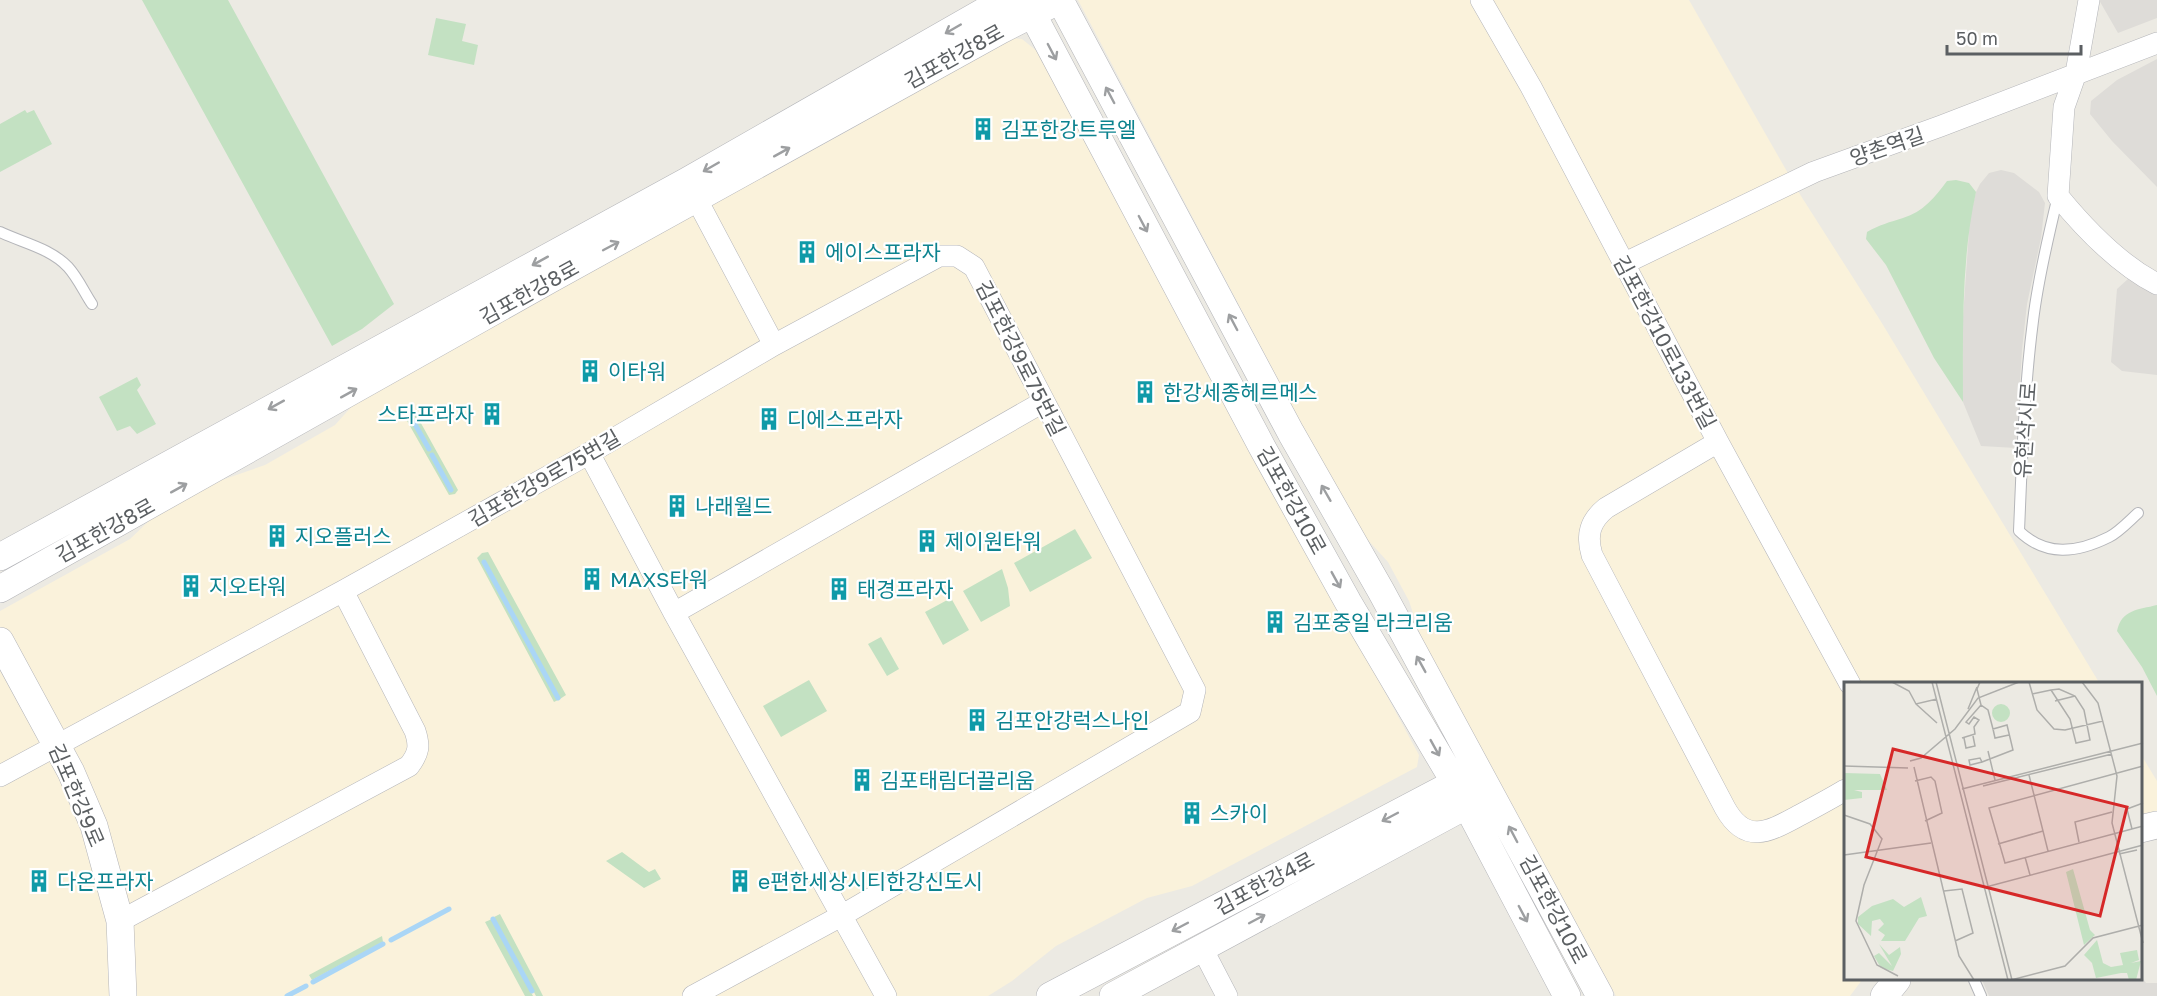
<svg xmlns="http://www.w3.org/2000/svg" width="2157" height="996" viewBox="0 0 2157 996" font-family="'Golos Text','Noto Sans KR',sans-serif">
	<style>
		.commercial { fill: #faf2db }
		.industrial { fill: #dedcd8 }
		.green { fill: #c3e1c2 }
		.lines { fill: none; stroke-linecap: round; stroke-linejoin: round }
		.stream { stroke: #aad6f6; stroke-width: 5 }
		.service-casing { stroke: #b4b5b9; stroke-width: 12 }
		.minor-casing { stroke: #b4b5b9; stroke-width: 22 }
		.tertiary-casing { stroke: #b4b5b9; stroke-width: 28 }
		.service { stroke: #fff; stroke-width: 10 }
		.minor { stroke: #fff; stroke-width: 21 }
		.tertiary { stroke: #fff; stroke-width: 27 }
		.oneway { stroke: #9d9fa1 }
		.labels { text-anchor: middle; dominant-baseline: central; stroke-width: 4.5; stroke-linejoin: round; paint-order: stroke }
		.street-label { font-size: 21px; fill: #5b5f62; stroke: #fff }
		.culture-label { font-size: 21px; fill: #0d838f; stroke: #fff; text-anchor: start }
		.inset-road { fill: none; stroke: #aeaeab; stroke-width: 1.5 }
		.view { fill: #d62828; fill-opacity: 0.15; stroke: #d62828; stroke-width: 3 }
		.inset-edge { fill: none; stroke: #5b5f62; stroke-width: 3 }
	</style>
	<rect width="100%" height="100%" fill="#eceae3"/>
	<!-- commercial -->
	<path class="commercial" d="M 1078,0 L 1689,0 L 1801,196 L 1880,320 L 2100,684 L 1845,684 L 1845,980 L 1862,980 L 1850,996 L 1616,996 L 1422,640 L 1409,601 L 1388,562 L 1356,527 Z
		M 1012,38 L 1022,39 L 1038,52 L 1419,755 L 1417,767 L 1192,886 L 1147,898 L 1056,946 L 1012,981 L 988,996 L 0,996 L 0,611 L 130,539 L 151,519 L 219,481 L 265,465 L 335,425 L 353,405 L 597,267 L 848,131 L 995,45 Z
		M 2140,753 L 2157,781 L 2157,811 L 2141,814 Z"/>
	<!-- industrial -->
	<path class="industrial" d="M 2099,0 L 2157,0 L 2157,18 L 2118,33 Z
		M 2157,59 L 2157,187 L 2112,141 L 2090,114 L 2091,101 L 2117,80 Z
		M 2001,170 L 2014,173 L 2039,192 L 2045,203 L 2041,238 L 2027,304 L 2022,350 L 2016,448 L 1981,446 L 1963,402 L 1963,317 L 1970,217 L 1976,192 L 1980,184 L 1989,173 Z
		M 2129,278 L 2157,292 L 2157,375 L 2122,371 L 2111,362 L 2117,289 Z
		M 2141,975 L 2146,983 L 2157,983 L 2157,996 L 1989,996 L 1982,980 L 2140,980 Z"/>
	<!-- green -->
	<path class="green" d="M 142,0 L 228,0 L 394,304 L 362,329 L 332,346 Z
		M 436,18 L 466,24 L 462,41 L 478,45 L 474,65 L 428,55 Z
		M 25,110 L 27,113 L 34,110 L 52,144 L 0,172 L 0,124 Z
		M 1956,180 L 1969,183 L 1976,192 C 1961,260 1963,333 1963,402 L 1934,358 L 1886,265 L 1866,239 L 1867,232 C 1879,225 1890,222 1903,218 C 1923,212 1935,197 1947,181 Z
		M 137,377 L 141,385 L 137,390 L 156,424 L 137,434 L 130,426 L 117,431 L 99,397 Z
		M 406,407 L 412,407 L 458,490 L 455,494 L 449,495 L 402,412 Z
		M 1075,529 L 1092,558 L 1030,592 L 1014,563 Z
		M 488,552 L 566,695 L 560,699 L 484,562 L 558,700 L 554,702 L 477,558 L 482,553 Z
		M 1002,569 L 1008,588 L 1010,606 L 981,622 L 963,591 Z
		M 951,598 L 969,630 L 943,645 L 925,612 Z
		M 2157,605 L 2157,696 L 2142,667 L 2117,631 C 2122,609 2138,610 2157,605 Z
		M 881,637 L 899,669 L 887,676 L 868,644 Z
		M 809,680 L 827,711 L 781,737 L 763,706 Z
		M 622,852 L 649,872 L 655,869 L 661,879 L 644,888 L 606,861 Z
		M 500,914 L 539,988 L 543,996 L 536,996 L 494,917 Z
		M 492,919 L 533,996 L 525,996 L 485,922 Z
		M 382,936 L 383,942 L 312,980 L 309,975 Z"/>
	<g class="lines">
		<!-- stream -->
		<path class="stream" d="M 408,412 L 429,449
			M 432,455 L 451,490
			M 484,562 L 558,698
			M 493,919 L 532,991
			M 391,940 L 449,909
			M 313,982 L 383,944
			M 287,996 L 306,986"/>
		<!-- service casing -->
		<g class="service-casing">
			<path id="service" d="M 2058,196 C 2048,237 2038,279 2033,321 C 2024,390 2022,461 2019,531 C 2046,557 2077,553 2109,537 C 2119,532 2129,521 2138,513
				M 0,232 C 23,243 50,248 68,267 C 78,278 84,292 92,304
				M 1974,980 L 1981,996"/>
		</g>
		<!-- minor casing -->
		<g class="minor-casing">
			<path id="minor" d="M 1481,0 L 1531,87 L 1718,442 L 1850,684
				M 2089,0 L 2076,73 L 2064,107 L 2058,196 C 2085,229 2118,264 2157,284
				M 697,200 L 774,345
				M 1623,264 L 1814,172 L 1941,126 L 2157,43
				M 1718,442 L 1606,508 C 1590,521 1586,535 1592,555 L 1725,808 C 1746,846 1770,831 1800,815 C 1815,807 1830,799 1845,790
				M 589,453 L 674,613 L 886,996
				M 674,613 L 1043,402
				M 0,776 L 343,591 L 581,458 L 774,345 L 939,256 L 957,256 L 974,267 L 1195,690 L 1190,712 L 841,916 L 693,996
				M 120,921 L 409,766 C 419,753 420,746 415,731 L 343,591
				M 1202,948 L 1227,996"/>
		</g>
		<!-- tertiary casing -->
		<g class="tertiary-casing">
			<path id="tertiary" d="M 1025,0 L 1262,447 L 1348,602 L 1455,783 L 1567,996
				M 1060,0 L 1291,433 L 1381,591 L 1600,996
				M 0,557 L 687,181 L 1004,0
				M 0,589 L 549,280 L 1001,30 L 1060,0
				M 0,641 L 71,772 L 94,826 L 120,921 L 123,996
				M 2140,829 L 2157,825
				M 1050,996 L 1470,775
				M 1113,996 L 1482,797
				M 1884,996 L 1897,980"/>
		</g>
		<!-- service -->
		<use href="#service" class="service"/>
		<!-- minor -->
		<use href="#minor" class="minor"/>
		<!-- tertiary -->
		<use href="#tertiary" class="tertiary"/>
	</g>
	<!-- one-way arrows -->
	<defs><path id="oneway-shaft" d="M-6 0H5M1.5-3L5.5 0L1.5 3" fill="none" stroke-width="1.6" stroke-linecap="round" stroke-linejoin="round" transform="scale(1.5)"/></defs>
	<g class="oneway">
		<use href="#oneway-shaft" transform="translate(953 29) rotate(150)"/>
		<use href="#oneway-shaft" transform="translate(1052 52) rotate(62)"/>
		<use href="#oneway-shaft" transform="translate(1110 95) rotate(-118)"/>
		<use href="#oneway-shaft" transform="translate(782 152) rotate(-29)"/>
		<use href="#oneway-shaft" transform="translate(711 167) rotate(150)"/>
		<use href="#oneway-shaft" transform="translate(1143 224) rotate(62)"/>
		<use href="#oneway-shaft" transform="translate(611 246) rotate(-28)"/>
		<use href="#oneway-shaft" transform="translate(540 261) rotate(151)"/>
		<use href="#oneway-shaft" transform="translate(1233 322) rotate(-118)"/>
		<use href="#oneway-shaft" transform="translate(349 393) rotate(-29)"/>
		<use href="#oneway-shaft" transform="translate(276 405) rotate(151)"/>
		<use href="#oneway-shaft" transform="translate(179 488) rotate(-29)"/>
		<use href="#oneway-shaft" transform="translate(1326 493) rotate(-120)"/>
		<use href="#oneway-shaft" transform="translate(1336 580) rotate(61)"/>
		<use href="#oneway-shaft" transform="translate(1421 664) rotate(-119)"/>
		<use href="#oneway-shaft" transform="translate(1435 748) rotate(61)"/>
		<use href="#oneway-shaft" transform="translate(1390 817) rotate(152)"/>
		<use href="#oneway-shaft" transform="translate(1513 834) rotate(-118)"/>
		<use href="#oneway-shaft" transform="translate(1523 914) rotate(62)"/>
		<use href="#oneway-shaft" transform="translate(1257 919) rotate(-28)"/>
		<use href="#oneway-shaft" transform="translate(1180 927) rotate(152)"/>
	</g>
	<!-- icons -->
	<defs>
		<g id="building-bare" transform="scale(1.8)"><path d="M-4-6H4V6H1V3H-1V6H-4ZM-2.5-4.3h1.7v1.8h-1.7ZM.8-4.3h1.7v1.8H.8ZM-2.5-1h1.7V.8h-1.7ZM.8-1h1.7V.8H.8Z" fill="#0f9aa8" stroke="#fff" stroke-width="2.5" paint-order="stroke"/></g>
	</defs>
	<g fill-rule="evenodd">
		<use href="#building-bare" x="983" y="129"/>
		<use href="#building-bare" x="807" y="252"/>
		<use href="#building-bare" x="590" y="371"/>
		<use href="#building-bare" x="1145" y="392"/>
		<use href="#building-bare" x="492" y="414"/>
		<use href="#building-bare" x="769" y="419"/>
		<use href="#building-bare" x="677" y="506"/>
		<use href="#building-bare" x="277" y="536"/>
		<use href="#building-bare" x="927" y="541"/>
		<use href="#building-bare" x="592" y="579"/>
		<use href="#building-bare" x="191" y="586"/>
		<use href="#building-bare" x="839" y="589"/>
		<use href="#building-bare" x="1275" y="622"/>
		<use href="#building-bare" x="977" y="720"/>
		<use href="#building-bare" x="862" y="780"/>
		<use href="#building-bare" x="1192" y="813"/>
		<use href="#building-bare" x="39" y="881"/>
		<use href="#building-bare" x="740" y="881"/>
	</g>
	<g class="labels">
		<!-- street labels -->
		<g class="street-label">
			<text transform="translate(954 56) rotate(-29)">김포한강8로</text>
			<text transform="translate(1887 146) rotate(-19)">양촌역길</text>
			<text transform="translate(529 292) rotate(-29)">김포한강8로</text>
			<text transform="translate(1665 342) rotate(62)">김포한강10로133번길</text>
			<text transform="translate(1021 358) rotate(63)">김포한강9로75번길</text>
			<text transform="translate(2025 430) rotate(-86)">유현삭시로</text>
			<text transform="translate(544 478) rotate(-30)">김포한강9로75번길</text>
			<text transform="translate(1292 500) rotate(61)">김포한강10로</text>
			<text transform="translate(105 530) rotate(-29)">김포한강8로</text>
			<text transform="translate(77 795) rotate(67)">김포한강9로</text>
			<text transform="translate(1264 883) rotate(-28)">김포한강4로</text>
			<text transform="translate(1554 909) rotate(62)">김포한강10로</text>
		</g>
		<!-- culture labels -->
		<g class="culture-label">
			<text x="1001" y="129">김포한강트루엘</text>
			<text x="825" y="252">에이스프라자</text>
			<text x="608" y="371">이타워</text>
			<text x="1163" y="392">한강세종헤르메스</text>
			<text x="474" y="414" text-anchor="end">스타프라자</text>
			<text x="787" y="419">디에스프라자</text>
			<text x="695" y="506">나래월드</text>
			<text x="295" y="536">지오플러스</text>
			<text x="945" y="541">제이원타워</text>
			<text x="610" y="579">MAXS타워</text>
			<text x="209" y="586">지오타워</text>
			<text x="857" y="589">태경프라자</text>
			<text x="1293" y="622">김포중일 라크리움</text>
			<text x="995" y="720">김포안강럭스나인</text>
			<text x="880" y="780">김포태림더끌리움</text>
			<text x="1210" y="813">스카이</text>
			<text x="57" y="881">다온프라자</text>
			<text x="758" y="881">e편한세상시티한강신도시</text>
		</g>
	</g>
	<!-- overview -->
	<g transform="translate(1844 682)">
		<rect width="298" height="298" fill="#eceae3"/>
		<path d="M148 31a9 9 0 1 1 18 0a9 9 0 1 1-18 0ZM 0,91 L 36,92 L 43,108 L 10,108 L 18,110 L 18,116 L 0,118 ZM 229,187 L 246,248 L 251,253 L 240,263 L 222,190 ZM 77,215 L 83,234 L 75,236 L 61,259 L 37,259 L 41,253 L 34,248 L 40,242 L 36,237 L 28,239 L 27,254 L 14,242 L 14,235 L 28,224 L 49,217 L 60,225 ZM 253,258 L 259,281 L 267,285 L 279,283 L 276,271 L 293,268 L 295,278 L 287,281 L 297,279 L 292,298 L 285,298 L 283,291 L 277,291 L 252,296 L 248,281 L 240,273 ZM 35,262 L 45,273 L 56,265 L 57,272 L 49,289 L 37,286 L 30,274 L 35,271 L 48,284 Z" fill="#c3e1c2"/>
		<path class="inset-road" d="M 48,0 L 65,9 L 72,22 L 93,17M 88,0 L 164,298M 92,0 L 168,298M 136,0 L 133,7 L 137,23 L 144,28 L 149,47 L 163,43 L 169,68 L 138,80 L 136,76 L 125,78 L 126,83 L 138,80M 185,0 L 193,28 L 210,47 L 221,48 L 259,39M 238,0 L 254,21 L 273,94 L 268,141 L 299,261M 188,12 L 207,8 L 215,7 L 231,14 L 240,28 L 246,58 L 232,61 L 226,37 L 207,8M 211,19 L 231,14M 72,22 L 93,41M 124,27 L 133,5M 149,47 L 151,56 L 165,53M 118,56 L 131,52 L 130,45 L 135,38 L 130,35 L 125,42 L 122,40 L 137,23M 120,56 L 122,66 L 131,64 L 129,54M 144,69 L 151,98M 66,79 L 77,76 L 111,47 L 134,16 L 175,0M 0,84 L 64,86M 299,84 L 145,126 L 161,181 L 299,144M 70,85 L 115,274 L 130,298M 185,93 L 204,169M 71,99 L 87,95 L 91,99 L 98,131 L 81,139M 139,104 L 268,72M 118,107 L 299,61M 0,133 L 26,142 L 38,157 L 20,203 L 12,239 L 33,283 L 54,294M 288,147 L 283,127 L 299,121M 235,160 L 231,140 L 268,130M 154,162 L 199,149M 275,172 L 293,168M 0,173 L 87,161M 181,175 L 186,193M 142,205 L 299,163M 100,209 L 118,207 L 129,251 L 111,259M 167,298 L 221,284 L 249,256 L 299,243"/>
		<path class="view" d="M 49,67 L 283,125 L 256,234 L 22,175 Z"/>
		<rect width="298" height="298" class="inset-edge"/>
	</g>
	<!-- scale -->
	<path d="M1947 45v9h134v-9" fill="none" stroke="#5b5f62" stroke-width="3"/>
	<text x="1956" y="45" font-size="18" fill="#5b5f62" stroke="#ffffff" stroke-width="4.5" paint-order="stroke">50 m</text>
</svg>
